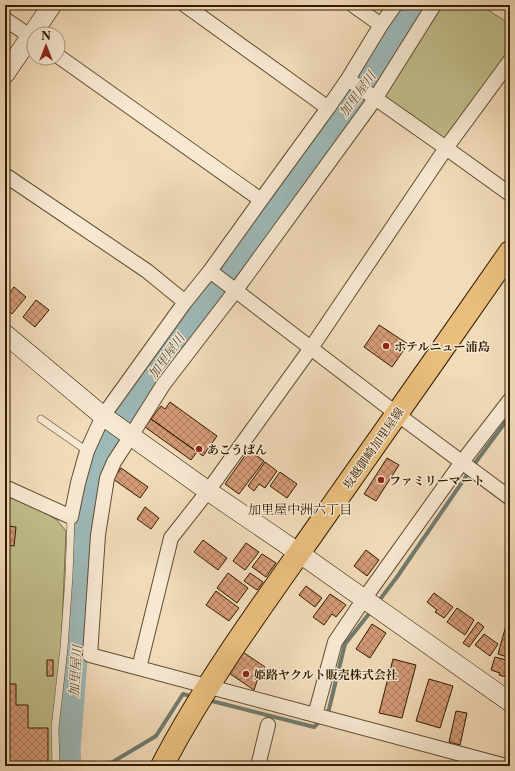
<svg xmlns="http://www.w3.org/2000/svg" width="515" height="771" viewBox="0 0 515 771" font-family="'Libre Caslon Text','Noto Serif JP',serif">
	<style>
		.green { fill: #c0be8b; stroke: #786d46 }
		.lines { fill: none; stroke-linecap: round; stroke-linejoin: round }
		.stream { stroke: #717a6e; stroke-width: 4 }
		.river { stroke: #9db9b8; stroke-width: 25 }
		.building { fill: url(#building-cross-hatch); stroke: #301c00 }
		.lane-casing { stroke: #604c2e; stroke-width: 8 }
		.street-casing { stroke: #604c2e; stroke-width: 16 }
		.secondary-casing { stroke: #301c00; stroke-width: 20 }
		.primary-casing { stroke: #301c00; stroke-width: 24 }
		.lane { stroke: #f7e8d2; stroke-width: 7 }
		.street { stroke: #f7e8d2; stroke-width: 14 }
		.secondary { stroke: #f7e8d2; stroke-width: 19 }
		.primary { stroke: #e9be7c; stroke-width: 22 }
		.poi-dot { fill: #8f2418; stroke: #f7e8d2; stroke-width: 1.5 }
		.labels { text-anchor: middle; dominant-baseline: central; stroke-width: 3; stroke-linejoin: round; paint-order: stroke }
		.poi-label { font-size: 12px; font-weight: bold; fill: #301c00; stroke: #f7e8d2; text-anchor: start }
		.street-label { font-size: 12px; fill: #301c00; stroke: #f7e8d2 }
		.water-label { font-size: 13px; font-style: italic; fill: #514b37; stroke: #f7e8d2 }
		.neighbourhood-label { font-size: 13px; fill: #301c00; stroke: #f7e8d2 }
	</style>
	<defs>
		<pattern id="building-cross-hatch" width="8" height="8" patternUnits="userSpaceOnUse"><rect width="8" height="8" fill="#d49a76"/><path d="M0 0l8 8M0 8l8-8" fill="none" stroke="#ac7d5e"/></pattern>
	</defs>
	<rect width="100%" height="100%" fill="#f2dbb9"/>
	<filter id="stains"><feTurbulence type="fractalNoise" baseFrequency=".005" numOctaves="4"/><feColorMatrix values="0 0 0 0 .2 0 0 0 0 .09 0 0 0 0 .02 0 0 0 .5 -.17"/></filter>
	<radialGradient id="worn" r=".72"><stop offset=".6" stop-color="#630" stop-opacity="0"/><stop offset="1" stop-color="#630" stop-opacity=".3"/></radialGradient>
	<!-- green -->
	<path class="green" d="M 434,5 L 480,5 L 510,24 L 510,61 L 446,148 L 375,99 Z
		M 13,496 L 36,507 L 57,520 L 66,531 L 59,701 L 60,766 L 5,766 L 5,505 Z"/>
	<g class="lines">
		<!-- stream -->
		<path class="stream" d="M 378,602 L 397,577 L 478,459 L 510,416
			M 208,700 L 314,727 L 321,720
			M 325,715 L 328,713 L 345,644 L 372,610
			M 106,766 L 156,736 L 183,694 L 194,697"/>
		<!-- river -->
		<path class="river" d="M 69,766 L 68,750 L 83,556 L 89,507 L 100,461 L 128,408 L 375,69 L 416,5"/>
	</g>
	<!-- building -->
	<path class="building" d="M 510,139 L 510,150 L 505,147 Z
		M 14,287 L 26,297 L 12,314 L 5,308 L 5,298 Z
		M 36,300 L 49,310 L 35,327 L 23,317 Z
		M 379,325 L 408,344 L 392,367 L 364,347 Z
		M 170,402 L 217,436 L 203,456 L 151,419 L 161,406 L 165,409 Z
		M 151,419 L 197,452 L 191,460 L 145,427 Z
		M 249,450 L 264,461 L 239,494 L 225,484 Z
		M 387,458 L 399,465 L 376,501 L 364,494 Z
		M 265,462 L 277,471 L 265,488 L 259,484 L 254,491 L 248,486 Z
		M 121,468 L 148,487 L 140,498 L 113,479 Z
		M 280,472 L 297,484 L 287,498 L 270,486 Z
		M 145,507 L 159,518 L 151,529 L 137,519 Z
		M 6,526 L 16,527 L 14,546 L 5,545 Z
		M 203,540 L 227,558 L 218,570 L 194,552 Z
		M 246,543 L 259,552 L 245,570 L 233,561 Z
		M 366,550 L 379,560 L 367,576 L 354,566 Z
		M 262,554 L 276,563 L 266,577 L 252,567 Z
		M 228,573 L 248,588 L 237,603 L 217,588 Z
		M 250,573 L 263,582 L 257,590 L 244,581 Z
		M 306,586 L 322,598 L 315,607 L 299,595 Z
		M 216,591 L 239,608 L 229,621 L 206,605 Z
		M 434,593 L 453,607 L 444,618 L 435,612 L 437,610 L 427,602 Z
		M 330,594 L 346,605 L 336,617 L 332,614 L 324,625 L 313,617 Z
		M 457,608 L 474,620 L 465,635 L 447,622 Z
		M 478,622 L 484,627 L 469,647 L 463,643 Z
		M 507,622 L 510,622 L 510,658 L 498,654 Z
		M 372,624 L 386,633 L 370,658 L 356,649 Z
		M 484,634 L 498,644 L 490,656 L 475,645 Z
		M 237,648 L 265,667 L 258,678 L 254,690 L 223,669 Z
		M 495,657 L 510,661 L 510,678 L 499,675 L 500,673 L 491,670 Z
		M 393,659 L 416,665 L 402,718 L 379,713 Z
		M 47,660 L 53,660 L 53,676 L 47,676 Z
		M 429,679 L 453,686 L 440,728 L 416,721 Z
		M 5,684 L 16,684 L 16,705 L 28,705 L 28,728 L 48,728 L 48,766 L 5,766 Z
		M 456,711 L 467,713 L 460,745 L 449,742 Z"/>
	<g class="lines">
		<!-- lane casing -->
		<g class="lane-casing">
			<path id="lane" d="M 41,419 L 87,451
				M 56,766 L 55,728 L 64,648 L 69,576 L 71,517"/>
		</g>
		<!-- street casing -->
		<g class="street-casing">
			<path id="street" d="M 185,5 L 328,108
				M 353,5 L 381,25
				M 434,5 L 375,99 L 236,290 L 163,385 L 131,436 L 114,462 L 107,478 L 98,535 L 90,655 C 228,693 367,729 506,766
				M 5,19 L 34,39
				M 58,56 L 261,200
				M 510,61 L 446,148 L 510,194
				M 5,175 L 147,271 L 185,302
				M 210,271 L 397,414 L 510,498
				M 5,487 L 71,517 L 78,483 L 87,451 L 103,416 L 185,302 L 210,271 L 261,200 L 328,108 L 348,79 L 381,25 L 395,5
				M 139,668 L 171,538 L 208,491 L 311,348 L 446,148 L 348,79
				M 315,715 L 335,642 L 364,599 L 462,462 L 510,400
				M 258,766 L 268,725"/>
		</g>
		<!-- secondary casing -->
		<g class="secondary-casing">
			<path id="secondary" d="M 5,74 L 52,5
				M 5,334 L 103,416 L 208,491 L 299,553 L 510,702"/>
		</g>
		<!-- primary casing -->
		<g class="primary-casing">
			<path id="primary" d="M 162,766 C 204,685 259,610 311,536 C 378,441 444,347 510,252"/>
		</g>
		<!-- lane -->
		<use href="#lane" class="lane"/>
		<!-- street -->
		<use href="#street" class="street"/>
		<!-- secondary -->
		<use href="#secondary" class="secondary"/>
		<!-- primary -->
		<use href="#primary" class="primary"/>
	</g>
	<!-- markers -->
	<g class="poi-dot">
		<circle cx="386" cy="346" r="4"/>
		<circle cx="199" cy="449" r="4"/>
		<circle cx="381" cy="480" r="4"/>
		<circle cx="246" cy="674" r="4"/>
	</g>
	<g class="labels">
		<!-- poi labels -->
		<g class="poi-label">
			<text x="394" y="346">ホテルニュー浦島</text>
			<text x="207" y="449">あこうぱん</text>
			<text x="389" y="480">ファミリーマート</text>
			<text x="254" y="674">姫路ヤクルト販売株式会社</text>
		</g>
		<!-- street labels -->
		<g class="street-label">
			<text transform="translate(373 448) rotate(-55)">坂越御崎加里屋線</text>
		</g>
		<!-- water labels -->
		<g class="water-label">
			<text transform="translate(357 94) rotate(-54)">加里屋川</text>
			<text transform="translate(166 356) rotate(-54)">加里屋川</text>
			<text transform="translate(75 671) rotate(-86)">加里屋川</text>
		</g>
		<!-- neighbourhood labels -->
		<g class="neighbourhood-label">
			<text x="300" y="509">加里屋中洲六丁目</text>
		</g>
	</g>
	<!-- margin -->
	<rect width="515" height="771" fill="none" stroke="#f2dbb9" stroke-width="20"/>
	<rect x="6" y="6" width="503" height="759" fill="none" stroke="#301c00" stroke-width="2"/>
	<rect x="10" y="10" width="495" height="751" fill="none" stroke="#301c00"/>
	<!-- north arrow -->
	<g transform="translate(46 46)"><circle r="19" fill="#f7e8d2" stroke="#a7967e"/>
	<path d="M0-3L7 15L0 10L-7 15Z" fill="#8f2418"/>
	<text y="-6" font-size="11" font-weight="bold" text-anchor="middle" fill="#301c00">N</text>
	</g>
	<rect width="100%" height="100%" filter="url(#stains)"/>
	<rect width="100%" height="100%" fill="url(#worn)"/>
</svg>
